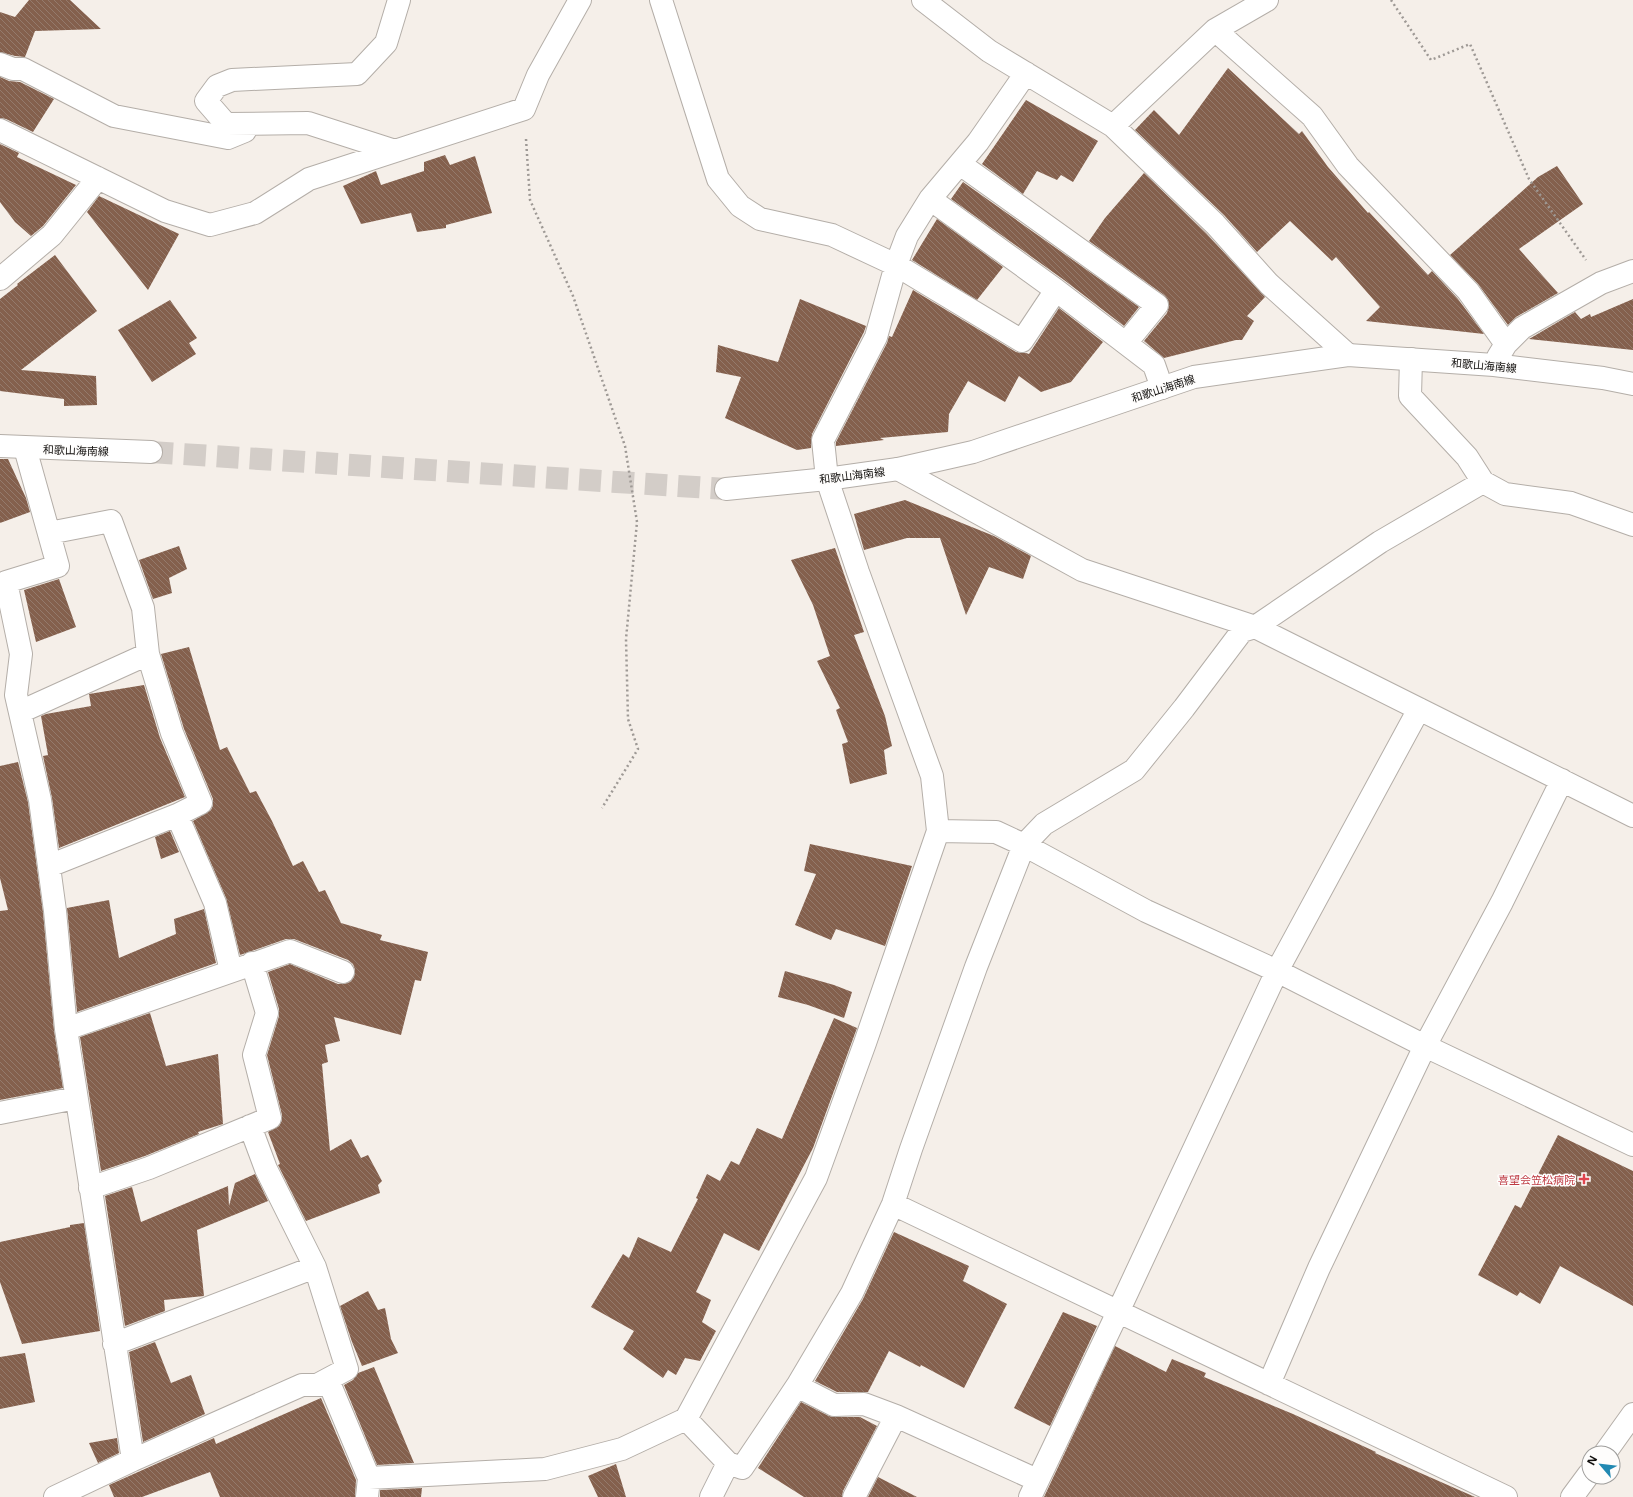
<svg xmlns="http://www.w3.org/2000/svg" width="1633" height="1497" viewBox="0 0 1633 1497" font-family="'Noto Sans','Noto Sans JP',sans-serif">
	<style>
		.building { fill: url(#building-back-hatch) }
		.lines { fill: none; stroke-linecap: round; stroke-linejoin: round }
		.major-tunnel { stroke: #d3cdc8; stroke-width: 22; stroke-dasharray: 22 11; stroke-linecap: butt }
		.minor-casing { stroke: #b4aea8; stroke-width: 24 }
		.major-casing { stroke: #b4aea8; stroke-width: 24 }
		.highway-casing { stroke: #b4aea8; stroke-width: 24 }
		.path { stroke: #9e9995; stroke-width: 2.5; stroke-dasharray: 2 3; stroke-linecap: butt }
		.minor { stroke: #fff; stroke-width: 22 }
		.major { stroke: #fff; stroke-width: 22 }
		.highway { stroke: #fff; stroke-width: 22 }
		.health-dot { fill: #e0444e; stroke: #fefdfc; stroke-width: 1.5 }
		.labels { text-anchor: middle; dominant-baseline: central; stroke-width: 3; stroke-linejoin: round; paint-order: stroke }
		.street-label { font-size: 11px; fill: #110f0d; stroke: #fefdfc }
		.health-label { font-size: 11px; fill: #be3a42; stroke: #fefdfc; text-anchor: end }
	</style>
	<defs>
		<pattern id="building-back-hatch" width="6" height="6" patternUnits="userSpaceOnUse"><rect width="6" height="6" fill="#84604d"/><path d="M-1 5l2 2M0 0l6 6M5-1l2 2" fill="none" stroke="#947a6c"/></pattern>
	</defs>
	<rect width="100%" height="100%" fill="#f5efe9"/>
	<!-- building -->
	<path class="building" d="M 29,0 L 70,0 L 101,29 L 35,31 L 25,57 L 15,56 L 0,52 L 0,12 L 15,17 Z
		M 1228,68 L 1299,134 L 1302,131 L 1328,167 L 1368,213 L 1369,212 L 1428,275 L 1432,271 L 1458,299 L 1484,334 L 1366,321 L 1380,307 L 1336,257 L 1332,261 L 1290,221 L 1257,252 L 1224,215 L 1135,130 L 1154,110 L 1179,135 Z
		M 0,77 L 9,81 L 20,82 L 54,99 L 33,132 L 6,119 L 0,118 Z
		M 1026,100 L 1098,141 L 1073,182 L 1061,175 L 1057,180 L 1037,171 L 1023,194 L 982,164 Z
		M 0,144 L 19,153 L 17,157 L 76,185 L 43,226 L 31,236 L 15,222 L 0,202 Z
		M 445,155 L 450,165 L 475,156 L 492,213 L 446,225 L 446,228 L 417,232 L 411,213 L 361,224 L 343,186 L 376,171 L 381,185 L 424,171 L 424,162 Z
		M 1557,166 L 1583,204 L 1519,249 L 1558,293 L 1516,317 L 1508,325 L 1478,284 L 1450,255 L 1538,177 Z
		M 1144,173 L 1206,233 L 1265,297 L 1247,316 L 1254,321 L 1242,340 L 1236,340 L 1164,358 L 1144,341 L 1167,313 L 1169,306 L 1168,300 L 1164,295 L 1089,241 L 1105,218 Z
		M 963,182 L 1139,307 L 1124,326 L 1064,280 L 951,199 Z
		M 99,196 L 179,234 L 148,290 L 87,212 Z
		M 937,219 L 1003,267 L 977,300 L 912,260 Z
		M 55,255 L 97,311 L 21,370 L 96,376 L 97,405 L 64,406 L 64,399 L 0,391 L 0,299 L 18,285 L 17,284 Z
		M 913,290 L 1016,352 L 1021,353 L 1026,353 L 1029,354 L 1059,308 L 1103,342 L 1071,382 L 1041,392 L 1019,376 L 1005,402 L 968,381 L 949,414 L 948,432 L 880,438 L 884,440 L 836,446 L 836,442 L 887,343 L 889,336 L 892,337 Z
		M 800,299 L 866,326 L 864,332 L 812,434 L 811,448 L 797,450 L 725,418 L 741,377 L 716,372 L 718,345 L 778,362 Z
		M 1633,299 L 1633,350 L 1529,339 L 1575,312 L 1581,319 L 1590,314 L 1591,317 Z
		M 170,300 L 197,338 L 189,343 L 196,354 L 152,382 L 118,330 Z
		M 0,459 L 8,459 L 26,498 L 30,512 L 0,523 Z
		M 905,500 L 994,536 L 1031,556 L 1023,579 L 989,567 L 966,615 L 940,538 L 907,538 L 864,550 L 854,514 Z
		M 179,546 L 187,569 L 169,578 L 172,593 L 153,599 L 139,560 Z
		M 835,548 L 864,632 L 854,635 L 885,716 L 892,746 L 884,750 L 887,774 L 850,784 L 842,744 L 848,742 L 836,710 L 840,708 L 817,661 L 830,656 L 813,605 L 791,560 Z
		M 59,579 L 76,627 L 36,642 L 24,590 Z
		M 189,647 L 220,750 L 227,747 L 250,793 L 256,791 L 272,821 L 293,866 L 303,861 L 319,892 L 325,890 L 341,923 L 382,935 L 380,940 L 428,952 L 421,981 L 415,980 L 401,1035 L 334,1017 L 340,1041 L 325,1045 L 328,1062 L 322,1064 L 330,1151 L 351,1139 L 361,1158 L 368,1155 L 382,1181 L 378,1185 L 380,1193 L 306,1221 L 278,1165 L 280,1164 L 268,1132 L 279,1126 L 282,1120 L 282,1115 L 267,1055 L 279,1016 L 279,1009 L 268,972 L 290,964 L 338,984 L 344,984 L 350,982 L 354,977 L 355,970 L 353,964 L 348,960 L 294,939 L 286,939 L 240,955 L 226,898 L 193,821 L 211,810 L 213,805 L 213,799 L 184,729 L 161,654 Z
		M 144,685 L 160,738 L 185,797 L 59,848 L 52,798 L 43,756 L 48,755 L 41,716 L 46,714 L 91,706 L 89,694 Z
		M 18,762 L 28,802 L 43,912 L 54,1030 L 63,1088 L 0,1100 L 0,911 L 8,910 L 0,878 L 0,766 Z
		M 170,831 L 179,852 L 161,859 L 155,837 Z
		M 810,844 L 912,866 L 885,946 L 836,929 L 831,940 L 795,925 L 816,874 L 804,871 Z
		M 109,900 L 119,958 L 176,934 L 174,919 L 204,909 L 216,963 L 77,1012 L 67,908 Z
		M 785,971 L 834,985 L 852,992 L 844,1018 L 808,1005 L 778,997 Z
		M 150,1013 L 166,1066 L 218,1054 L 223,1124 L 198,1132 L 199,1134 L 145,1156 L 101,1171 L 80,1037 Z
		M 834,1018 L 857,1028 L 813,1148 L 759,1251 L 724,1233 L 696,1292 L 711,1300 L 702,1322 L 716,1331 L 700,1361 L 685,1358 L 676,1375 L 668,1370 L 663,1378 L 623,1349 L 634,1331 L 591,1307 L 623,1254 L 629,1258 L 638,1237 L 671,1252 L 698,1199 L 696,1198 L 707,1174 L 720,1181 L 731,1161 L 739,1165 L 757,1128 L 782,1139 Z
		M 1558,1135 L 1633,1171 L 1633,1306 L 1560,1266 L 1540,1304 L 1520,1292 L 1517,1296 L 1478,1275 L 1515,1205 L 1521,1208 Z
		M 255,1174 L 268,1201 L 197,1230 L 204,1296 L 164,1300 L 165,1311 L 125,1326 L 105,1196 L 132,1187 L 141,1222 L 228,1186 L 229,1206 L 235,1183 Z
		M 84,1223 L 100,1331 L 22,1344 L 0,1282 L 0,1242 L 70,1227 L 70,1225 Z
		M 894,1232 L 969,1266 L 963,1281 L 1007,1304 L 964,1388 L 921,1365 L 920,1367 L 889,1351 L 868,1392 L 837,1392 L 815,1381 L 863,1299 Z
		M 368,1291 L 378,1310 L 385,1308 L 391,1339 L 398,1353 L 362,1366 L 352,1342 L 340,1306 Z
		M 1063,1312 L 1097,1326 L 1050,1426 L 1014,1408 Z
		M 155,1342 L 171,1383 L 191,1375 L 205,1414 L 143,1442 L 129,1352 Z
		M 1115,1346 L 1166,1372 L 1172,1359 L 1206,1373 L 1204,1377 L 1293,1414 L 1376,1452 L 1375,1453 L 1475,1497 L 1044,1497 Z
		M 25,1353 L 35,1402 L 0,1409 L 0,1357 Z
		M 374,1367 L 414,1463 L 377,1465 L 344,1385 L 353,1380 L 358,1373 Z
		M 321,1398 L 356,1480 L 355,1497 L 220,1497 L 210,1472 L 142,1497 L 114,1497 L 109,1485 L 214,1438 L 216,1444 Z
		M 801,1402 L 829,1416 L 834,1417 L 860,1417 L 877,1426 L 843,1491 L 842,1497 L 804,1497 L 758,1468 Z
		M 117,1438 L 119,1453 L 98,1463 L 89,1443 Z
		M 616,1464 L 626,1497 L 598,1497 L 588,1476 Z
		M 878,1477 L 917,1497 L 868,1497 Z
		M 422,1488 L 421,1497 L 380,1497 L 380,1490 Z"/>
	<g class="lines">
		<!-- major-tunnel -->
		<path class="major-tunnel" d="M 151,452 L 726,489"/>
		<!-- minor casing -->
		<g class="minor-casing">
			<path id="minor" d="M 661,0 L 718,179 L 740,206 L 760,219 L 832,235 L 896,265 L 1022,341 L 1056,290 L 1154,365 L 1162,388
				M 923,0 L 989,51 L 1113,126 L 1215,224 L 1269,284 L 1348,355
				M 1215,30 L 1312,116 L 1348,166 L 1468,291 L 1506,344
				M 0,64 L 13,69 L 23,69 L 114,116 L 228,138 L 245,131
				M 1113,126 L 1215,30 L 1267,0
				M 0,130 L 165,211 L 210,225 L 255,213 L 309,179 L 524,109 L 538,75 L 580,0
				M 395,151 L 308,123 L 226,124 L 206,101 L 217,86 L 232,80 L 357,74 L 386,43 L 399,0
				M 960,164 L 1157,305 L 1126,343
				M 930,199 L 1056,290
				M 0,279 L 52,235 L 98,178
				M 1498,357 L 1506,344 L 1522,328 L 1601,283 L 1633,271
				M 25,448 L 58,566 L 6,582 L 21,654 L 16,695 L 40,800 L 55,911 L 66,1029 L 133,1460
				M 898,469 L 1082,570 L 1255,627 L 1633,816
				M 1483,482 L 1505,494 L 1571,503 L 1633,525
				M 49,533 L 111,521 L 143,608 L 148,654 L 172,733 L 201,803 L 177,815 L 215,903 L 231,971
				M 20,712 L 148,654
				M 938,831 L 932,776 L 858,572 L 827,479 L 823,440 L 876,337 L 896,265 L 907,236 L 930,199 L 978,142 L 1026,73
				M 49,866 L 177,815
				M 66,1029 L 290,951 L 343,972
				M 0,1113 L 76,1098
				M 250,1126 L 266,1169 L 315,1267 L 347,1369 L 317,1385
				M 90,1188 L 149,1168 L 270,1118 L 254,1055 L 267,1013 L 252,963
				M 893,1204 L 1506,1497
				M 114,1344 L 315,1267
				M 1269,1384 L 1319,1268 L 1425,1046 L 1502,902 L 1562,780
				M 797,1386 L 834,1405 L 864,1404 L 896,1416
				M 686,1419 L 728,1463 L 711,1497
				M 728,1463 L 742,1468 L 797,1386 L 852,1293 L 893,1204 L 911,1149 L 976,967 L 1024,845 L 1044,824 L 1134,770 L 1184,708 L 1242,631 L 1255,627 L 1380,542 L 1483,482 L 1467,457 L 1410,396 L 1411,359
				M 369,1478 L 545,1469 L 622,1449 L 686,1419 L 816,1178 L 865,1043 L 938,831 L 996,832 L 1024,845 L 1146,911 L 1277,971 L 1425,1046 L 1633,1145
				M 55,1497 L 133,1460 L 302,1385 L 330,1385 L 369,1478 L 367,1497
				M 854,1497 L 896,1416 L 1037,1480
				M 1030,1497 L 1118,1312 L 1277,971 L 1419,709"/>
		</g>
		<!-- major casing -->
		<g class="major-casing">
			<path id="major" d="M 0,446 L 151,452
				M 726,489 L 827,479 L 898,469 L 973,452 L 1194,377 L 1348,355 L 1494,365 L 1603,378 L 1633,384"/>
		</g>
		<!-- highway casing -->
		<g class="highway-casing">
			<path id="highway" d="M 1605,1453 L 1633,1414
				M 1572,1497 L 1589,1474"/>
		</g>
		<!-- path -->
		<path class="path" d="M 1391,0 L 1431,60 L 1470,44 L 1529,179 L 1586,260
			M 526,139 L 530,200 L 573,296 L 625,446 L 637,522 L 626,639 L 628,719 L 638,749 L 602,808"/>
		<!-- minor -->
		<use href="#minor" class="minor"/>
		<!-- major -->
		<use href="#major" class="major"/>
		<!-- highway -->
		<use href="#highway" class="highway"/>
	</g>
	<!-- markers -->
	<path class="health-dot" d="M1582 1173h4v4h4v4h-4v4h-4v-4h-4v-4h4z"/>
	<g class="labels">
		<!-- street labels -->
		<g class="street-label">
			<text transform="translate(1484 365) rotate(5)">和歌山海南線</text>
			<text transform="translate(1163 388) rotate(-18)">和歌山海南線</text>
			<text transform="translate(76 450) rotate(2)">和歌山海南線</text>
			<text transform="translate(852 475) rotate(-7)">和歌山海南線</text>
		</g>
		<!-- health labels -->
		<g class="health-label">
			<text x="1575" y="1179">喜望会笠松病院</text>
		</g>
	</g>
	<!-- north arrow -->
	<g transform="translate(1601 1465) rotate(298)"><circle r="19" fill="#fefdfc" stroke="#9f9e9c"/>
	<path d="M0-3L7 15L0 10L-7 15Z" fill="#2289b2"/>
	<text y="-6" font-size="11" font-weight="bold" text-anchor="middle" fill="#110f0d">N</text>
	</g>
</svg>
